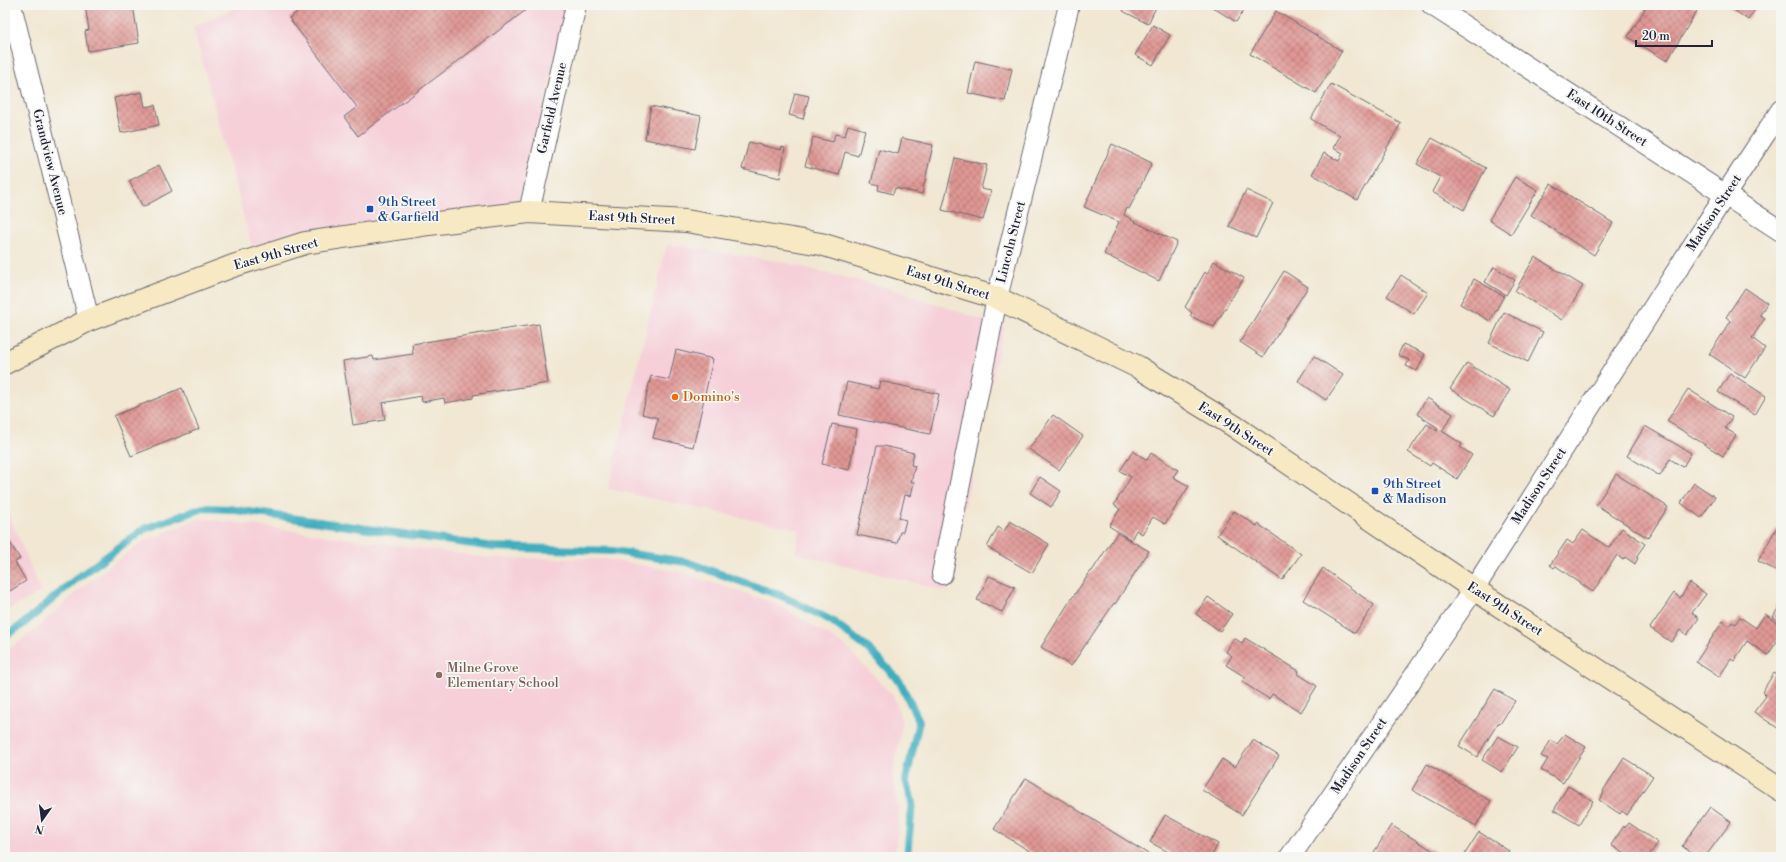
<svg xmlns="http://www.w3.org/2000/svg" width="1786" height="862" viewBox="0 0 1786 862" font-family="'Libre Bodoni',serif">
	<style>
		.built { fill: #f6cfd9 }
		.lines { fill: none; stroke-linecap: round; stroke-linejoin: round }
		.stream { stroke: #41aebf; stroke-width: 8 }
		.building { fill: url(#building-cross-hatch) }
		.street-casing { stroke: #6a6770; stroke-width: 22 }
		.secondary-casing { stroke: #6a6770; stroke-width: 24 }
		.street { stroke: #fff; stroke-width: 20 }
		.secondary { stroke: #f6e9c3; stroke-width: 22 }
		.transit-dot { fill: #1a4fb4; stroke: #f6f6f2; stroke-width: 1.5 }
		.food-dot { fill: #e8710a; stroke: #f6f6f2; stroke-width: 1.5 }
		.education-dot { fill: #8d6e63; stroke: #f6f6f2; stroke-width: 1.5 }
		.labels { text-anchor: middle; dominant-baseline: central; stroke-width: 3.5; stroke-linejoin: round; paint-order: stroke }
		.street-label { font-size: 13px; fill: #22223b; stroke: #f6f6f2 }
		.transit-label { font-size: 13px; fill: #164399; stroke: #f6f6f2; text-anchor: start }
		.food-label { font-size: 13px; fill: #c56008; stroke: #f6f6f2; text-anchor: start }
		.education-label { font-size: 13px; fill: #785e54; stroke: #f6f6f2; text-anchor: start }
	</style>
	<defs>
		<pattern id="building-cross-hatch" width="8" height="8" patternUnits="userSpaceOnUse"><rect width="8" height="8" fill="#e09794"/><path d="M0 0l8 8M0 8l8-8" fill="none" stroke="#b57b7a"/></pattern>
	</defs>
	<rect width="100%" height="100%" fill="#f6f6f2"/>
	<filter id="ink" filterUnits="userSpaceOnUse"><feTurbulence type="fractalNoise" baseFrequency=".025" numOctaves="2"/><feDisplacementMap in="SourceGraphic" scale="8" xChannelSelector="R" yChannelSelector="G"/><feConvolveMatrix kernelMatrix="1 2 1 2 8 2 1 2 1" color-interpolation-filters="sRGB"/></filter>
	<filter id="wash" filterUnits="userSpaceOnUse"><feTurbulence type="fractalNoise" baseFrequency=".012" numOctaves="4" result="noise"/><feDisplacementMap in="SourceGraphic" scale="16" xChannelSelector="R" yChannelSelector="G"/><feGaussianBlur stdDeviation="0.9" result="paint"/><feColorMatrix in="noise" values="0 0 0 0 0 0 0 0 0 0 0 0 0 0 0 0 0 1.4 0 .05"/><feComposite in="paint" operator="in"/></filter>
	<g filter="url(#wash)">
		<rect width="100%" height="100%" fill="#f1e7d2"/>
		<!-- built -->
		<path class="built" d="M 241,5 L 569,5 L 518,206 L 253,251 L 193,27 Z
			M 667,244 L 777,261 L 885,287 L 1004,327 L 946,591 L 795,553 L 800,530 L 608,489 Z
			M 5,505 L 41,592 L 5,612 Z
			M 200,518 L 489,558 L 605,559 L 677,571 L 780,605 L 845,646 L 894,697 L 902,723 L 893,777 L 899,812 L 895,857 L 5,857 L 5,652 L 31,633 L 87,583 L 144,541 Z"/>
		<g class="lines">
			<!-- stream -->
			<path class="stream" d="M 5,636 L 22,625 L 75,580 L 144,529 L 203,508 L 229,509 L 493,547 L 613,551 L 686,562 L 782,596 L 832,621 L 871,651 L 900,682 L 919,721 L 906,780 L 912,802 L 907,857"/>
		</g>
		<g id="blocks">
			<!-- building -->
			<path class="building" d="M 85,5 L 133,5 L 139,43 L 88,51 L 85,31 L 89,30 Z
				M 306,5 L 522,5 L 526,10 L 358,136 L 344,117 L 357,107 L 289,18 Z
				M 1126,5 L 1157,5 L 1148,24 L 1123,11 Z
				M 1209,5 L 1247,5 L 1236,22 Z
				M 1638,5 L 1691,5 L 1698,9 L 1667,61 L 1628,37 L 1645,9 Z
				M 1727,5 L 1758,5 L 1748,20 Z
				M 1276,11 L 1342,51 L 1316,93 L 1250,54 Z
				M 1153,25 L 1170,35 L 1153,65 L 1135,55 Z
				M 975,61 L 1012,69 L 1005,101 L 968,93 Z
				M 1331,84 L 1401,123 L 1357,200 L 1312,174 L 1324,153 L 1339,161 L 1343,153 L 1333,148 L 1340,136 L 1311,119 Z
				M 142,92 L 145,107 L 155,105 L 159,125 L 121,133 L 114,98 Z
				M 795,93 L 809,96 L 803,119 L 789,115 Z
				M 651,106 L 701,116 L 695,149 L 645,139 Z
				M 848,125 L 865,130 L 858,156 L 845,152 L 839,175 L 805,166 L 813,137 L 833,142 L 835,134 L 845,136 Z
				M 902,138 L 933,145 L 922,194 L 895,188 L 893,194 L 878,190 L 879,185 L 871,183 L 879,149 L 898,154 Z
				M 1432,138 L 1486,168 L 1464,210 L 1432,192 L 1440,177 L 1417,164 Z
				M 749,142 L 781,150 L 782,147 L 785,148 L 780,178 L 742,169 Z
				M 1112,144 L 1152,163 L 1129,209 L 1127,208 L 1124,215 L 1132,219 L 1131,220 L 1177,242 L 1159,281 L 1104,254 L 1119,222 L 1084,207 Z
				M 955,158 L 987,165 L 981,189 L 991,191 L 983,220 L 942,210 Z
				M 159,165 L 172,191 L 143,207 L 129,181 Z
				M 1515,177 L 1538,190 L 1511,234 L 1489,220 Z
				M 1551,184 L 1613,223 L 1594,255 L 1531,215 Z
				M 1246,190 L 1273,203 L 1256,238 L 1229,226 Z
				M 1535,257 L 1583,286 L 1562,320 L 1515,291 Z
				M 1214,261 L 1244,278 L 1214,327 L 1190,316 L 1192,313 L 1185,307 L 1205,272 L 1207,274 Z
				M 1494,267 L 1515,280 L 1506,295 L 1485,282 Z
				M 1284,271 L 1308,287 L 1263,357 L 1240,342 Z
				M 1401,275 L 1428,293 L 1414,314 L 1387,296 Z
				M 1474,279 L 1504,296 L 1490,321 L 1460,304 Z
				M 1745,288 L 1767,303 L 1760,315 L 1765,318 L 1752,338 L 1765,348 L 1745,378 L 1709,354 L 1731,321 L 1726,317 Z
				M 1504,312 L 1543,332 L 1528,362 L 1489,343 Z
				M 539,324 L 548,383 L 473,395 L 473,398 L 445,403 L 444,398 L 422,402 L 421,396 L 382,403 L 385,420 L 353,425 L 343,361 L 373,356 L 374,360 L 413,354 L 412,344 Z
				M 1403,344 L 1425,354 L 1417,371 L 1406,366 L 1409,360 L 1398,355 Z
				M 676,350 L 713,359 L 693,447 L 653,438 L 658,418 L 642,414 L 651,376 L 669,380 Z
				M 1314,356 L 1343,375 L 1326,400 L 1298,381 Z
				M 1467,363 L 1510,390 L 1494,416 L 1450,389 Z
				M 1730,373 L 1766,396 L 1755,415 L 1718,392 Z
				M 880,381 L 939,394 L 930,434 L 839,415 L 847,382 L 878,389 Z
				M 182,388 L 199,429 L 131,456 L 114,416 Z
				M 1688,389 L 1732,417 L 1725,428 L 1736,435 L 1723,456 L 1667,421 Z
				M 1427,398 L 1453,414 L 1442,431 L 1462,444 L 1460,447 L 1472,455 L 1457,479 L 1432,463 L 1430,466 L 1408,452 L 1427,424 L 1437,431 L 1438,428 L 1417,414 Z
				M 1053,415 L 1083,436 L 1059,470 L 1029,449 Z
				M 832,424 L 857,429 L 849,470 L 822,464 Z
				M 1645,426 L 1691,453 L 1683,467 L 1670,459 L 1660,476 L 1627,456 Z
				M 877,446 L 884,446 L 914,453 L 911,465 L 915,466 L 911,482 L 914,482 L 911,496 L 905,495 L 899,518 L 906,520 L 903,532 L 900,532 L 897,543 L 857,535 Z
				M 1133,451 L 1147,460 L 1151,453 L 1178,470 L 1173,477 L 1189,486 L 1165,524 L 1153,517 L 1142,534 L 1136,530 L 1131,540 L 1109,526 L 1120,509 L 1114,505 L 1131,477 L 1120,471 Z
				M 1616,474 L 1668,507 L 1648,538 L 1596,505 Z
				M 1040,477 L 1061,491 L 1051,507 L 1030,493 Z
				M 1694,483 L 1715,497 L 1701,518 L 1681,503 Z
				M 1234,511 L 1257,526 L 1258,524 L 1301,554 L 1282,580 L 1217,535 Z
				M 1010,521 L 1049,544 L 1032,573 L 987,547 L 998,527 L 1004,531 Z
				M 1777,527 L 1781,529 L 1781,573 L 1758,561 Z
				M 1622,528 L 1645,544 L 1636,557 L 1638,558 L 1635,564 L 1625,557 L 1623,560 L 1617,555 L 1593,592 L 1556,566 L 1554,568 L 1550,565 L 1567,540 L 1573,544 L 1583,530 L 1609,548 Z
				M 1117,533 L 1149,551 L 1115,604 L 1114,603 L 1071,666 L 1041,647 L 1068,604 L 1091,571 L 1092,571 Z
				M 5,534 L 20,559 L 15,562 L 26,581 L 5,594 Z
				M 1323,568 L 1374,605 L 1355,633 L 1303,600 Z
				M 989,576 L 1015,587 L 1002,612 L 977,600 Z
				M 1690,583 L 1706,594 L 1692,613 L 1699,618 L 1687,635 L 1680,630 L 1671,642 L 1650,628 L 1674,593 L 1680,598 Z
				M 1208,597 L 1232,614 L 1220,631 L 1196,614 Z
				M 1781,603 L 1781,622 L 1773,617 Z
				M 1765,614 L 1781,625 L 1781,635 L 1768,655 L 1747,641 L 1734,661 L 1731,659 L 1719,677 L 1696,662 L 1723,621 L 1729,626 L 1732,622 L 1735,624 L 1740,617 L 1756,628 Z
				M 1234,638 L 1242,643 L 1245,638 L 1299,671 L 1298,674 L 1317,686 L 1301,712 L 1272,694 L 1269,699 L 1242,682 L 1245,677 L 1226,665 L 1232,656 L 1226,652 Z
				M 1774,673 L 1779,676 L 1781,673 L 1781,725 L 1779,729 L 1754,712 L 1766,696 L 1762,692 Z
				M 1495,689 L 1515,701 L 1500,724 L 1498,723 L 1477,757 L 1459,746 Z
				M 1565,734 L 1586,747 L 1563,783 L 1541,770 L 1548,759 L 1541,756 L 1551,740 L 1557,744 Z
				M 1498,736 L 1518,747 L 1502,772 L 1482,760 Z
				M 1253,740 L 1279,756 L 1242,815 L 1202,790 L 1222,759 L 1235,767 Z
				M 1624,758 L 1653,776 L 1627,815 L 1622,811 L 1620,814 L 1599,800 L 1604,792 L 1603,791 Z
				M 1427,764 L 1491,801 L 1476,826 L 1412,790 Z
				M 1026,778 L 1153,857 L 1039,857 L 994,829 Z
				M 1568,786 L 1593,801 L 1579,825 L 1554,810 Z
				M 1710,807 L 1731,822 L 1705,857 L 1697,857 L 1682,846 Z
				M 1165,815 L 1218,844 L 1211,857 L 1177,857 L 1150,842 Z
				M 1629,823 L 1658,843 L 1648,857 L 1630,857 L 1611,845 L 1624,826 L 1625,828 Z
				M 1391,825 L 1435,852 L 1432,857 L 1371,857 Z
				M 1479,832 L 1509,851 L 1506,857 L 1463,857 Z"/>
		</g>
	</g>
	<g filter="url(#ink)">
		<use href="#blocks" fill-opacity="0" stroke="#6a6770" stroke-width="1"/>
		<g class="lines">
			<!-- street casing -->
			<g class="street-casing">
				<path id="street" d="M 11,5 L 89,320
					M 1432,5 L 1781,231
					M 529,212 L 576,5
					M 942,574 L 997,298 L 1069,5
					M 1290,857 L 1474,589 L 1725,195 L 1781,110"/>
			</g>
			<!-- secondary casing -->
			<g class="secondary-casing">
				<path id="secondary" d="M 5,363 L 89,320 L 233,266 L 305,243 L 429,224 L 529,212 L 686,221 L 821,244 L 997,298 L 1138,367 L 1234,426 L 1474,589 L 1781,790"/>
			</g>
			<!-- street -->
			<use href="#street" class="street"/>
			<!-- secondary -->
			<use href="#secondary" class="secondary"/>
		</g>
	</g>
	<!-- markers -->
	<g class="transit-dot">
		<rect x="366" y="205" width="8" height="8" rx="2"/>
		<rect x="1371" y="487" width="8" height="8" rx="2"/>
	</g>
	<circle class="food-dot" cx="675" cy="397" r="4"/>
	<circle class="education-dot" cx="439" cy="675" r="4"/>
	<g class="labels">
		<!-- street labels -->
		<g class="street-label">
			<text transform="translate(552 108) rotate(-77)">Garfield Avenue</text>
			<text transform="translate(1607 118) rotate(33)">East 10th Street</text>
			<text transform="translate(50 162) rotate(76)">Grandview Avenue</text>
			<text transform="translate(1714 213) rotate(-57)">Madison Street</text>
			<text transform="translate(632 218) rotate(3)">East 9th Street</text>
			<text transform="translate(1011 242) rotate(-76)">Lincoln Street</text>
			<text transform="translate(276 254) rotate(-16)">East 9th Street</text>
			<text transform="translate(948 283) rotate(17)">East 9th Street</text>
			<text transform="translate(1236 429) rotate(33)">East 9th Street</text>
			<text transform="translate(1539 486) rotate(-57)">Madison Street</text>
			<text transform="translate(1505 609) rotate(33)">East 9th Street</text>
			<text transform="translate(1359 756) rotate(-56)">Madison Street</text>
		</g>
		<!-- transit labels -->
		<g class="transit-label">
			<text x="378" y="202">9th Street<tspan x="378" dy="15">&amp; Garfield</tspan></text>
			<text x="1383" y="484">9th Street<tspan x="1383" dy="15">&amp; Madison</tspan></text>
		</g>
		<!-- food labels -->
		<g class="food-label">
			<text x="683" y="397">Domino's</text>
		</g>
		<!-- education labels -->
		<g class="education-label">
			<text x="447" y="668">Milne Grove<tspan x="447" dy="15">Elementary School</tspan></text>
		</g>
	</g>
	<!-- margin -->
	<rect width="1786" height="862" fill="none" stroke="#f6f6f2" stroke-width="20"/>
	<!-- north arrow -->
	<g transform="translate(42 820) rotate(194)" stroke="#f6f6f2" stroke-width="3" paint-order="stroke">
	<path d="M0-3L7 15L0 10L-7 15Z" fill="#22223b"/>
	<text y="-6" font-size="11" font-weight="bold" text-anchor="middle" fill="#22223b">N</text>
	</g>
	<!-- scale -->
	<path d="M1636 40v6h76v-6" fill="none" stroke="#22223b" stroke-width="2"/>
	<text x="1642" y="40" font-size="12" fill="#22223b" stroke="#f6f6f2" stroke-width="3" paint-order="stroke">20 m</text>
</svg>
